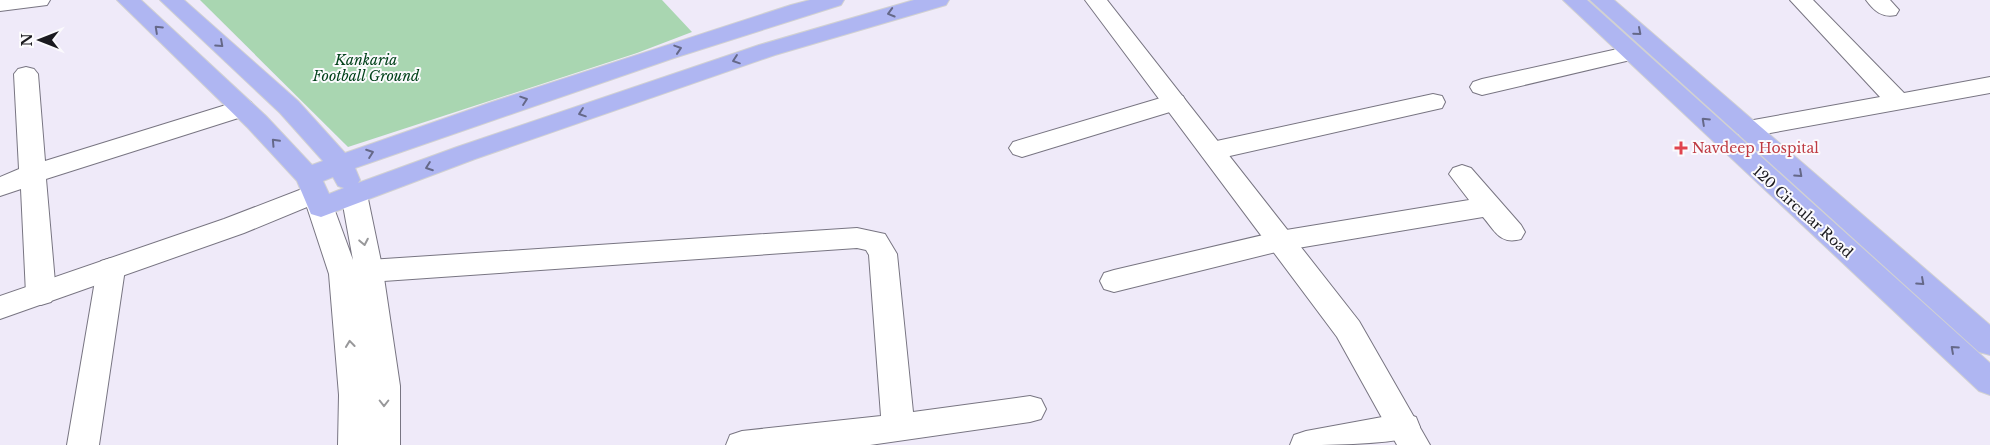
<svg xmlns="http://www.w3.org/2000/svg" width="1990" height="445" viewBox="0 0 1990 445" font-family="'Libre Baskerville',serif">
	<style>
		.green { fill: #a9d6b1 }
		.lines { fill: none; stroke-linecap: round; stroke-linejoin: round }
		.minor-casing { stroke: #787582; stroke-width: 2 }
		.tertiary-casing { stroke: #787582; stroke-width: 2 }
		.secondary-casing { stroke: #787582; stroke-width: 2 }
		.primary-casing { stroke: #d1d1d2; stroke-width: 2 }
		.minor { fill: #fff; fill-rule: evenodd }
		.tertiary { fill: #fff; fill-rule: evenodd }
		.secondary { fill: #fff; fill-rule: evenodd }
		.primary { fill: #afb6f2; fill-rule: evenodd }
		.oneway { stroke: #656888 }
		.oneway2 { stroke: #98989a }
		.health-dot { fill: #e0444e; stroke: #fbfafd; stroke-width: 2 }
		.labels { text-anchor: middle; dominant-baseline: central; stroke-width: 4; stroke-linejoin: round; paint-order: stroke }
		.park-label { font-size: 14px; font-style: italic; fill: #014119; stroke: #fbfafd }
		.health-label { font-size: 14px; fill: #be3a42; stroke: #fbfafd; text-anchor: start }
		.street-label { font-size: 14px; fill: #1b1a1f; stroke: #fbfafd }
	</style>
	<rect width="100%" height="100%" fill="#efeaf9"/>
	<!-- green -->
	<path class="green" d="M 200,0 L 662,0 L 692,32 L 637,53 L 348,147 Z"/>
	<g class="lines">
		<!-- minor casing -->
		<g class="minor-casing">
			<path id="minor" d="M 1790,0 L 1813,0 L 1904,93 L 1990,77 L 1990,93 L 1748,137 L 1739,135 L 1735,129 L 1739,123 L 1748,121 L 1880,97 Z
				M 1866,0 L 1890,0 L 1899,10 L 1896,15 C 1882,18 1874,11 1866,0 Z
				M 1631,46 L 1639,48 L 1643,53 L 1639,58 L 1482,95 L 1473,92 L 1470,87 L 1473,82 L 1482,79 Z
				M 26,67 L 34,69 L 38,74 L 45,161 L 242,100 L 251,102 L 254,108 L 251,114 L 46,179 L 56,294 L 51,302 L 41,305 L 31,302 L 26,294 L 21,189 L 0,196 L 0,177 L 19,169 L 14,74 L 18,69 Z
				M 1174,94 L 1183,96 L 1186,102 L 1183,108 L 1022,157 L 1013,154 L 1009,148 L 1013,142 Z
				M 1433,94 L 1442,96 L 1445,102 L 1442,108 L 1212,160 L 1203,157 L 1199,151 L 1203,145 L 1212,142 Z
				M 1462,165 L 1471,168 L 1521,225 L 1525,232 L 1521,239 C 1500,245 1495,231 1483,217 L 1280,251 L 1114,292 L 1104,289 L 1100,281 L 1104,273 L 1114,270 L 1280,231 L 1469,200 L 1449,174 L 1453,168 Z
				M 857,228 L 885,234 L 897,254 L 913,412 L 1030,396 L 1041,399 L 1046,409 L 1041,419 L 1030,422 L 870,445 L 726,445 L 730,435 L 742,431 L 881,416 L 869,255 L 866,250 L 857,248 L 369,282 L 359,279 L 355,271 L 359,263 L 369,260 Z
				M 111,258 L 121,261 L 125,269 L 99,445 L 67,445 L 97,269 L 101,261 Z
				M 1404,413 L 1416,417 L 1420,427 L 1416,437 C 1376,445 1331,445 1290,445 L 1294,435 L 1306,431 Z"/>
		</g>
		<!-- tertiary casing -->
		<g class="tertiary-casing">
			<path id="tertiary" d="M 0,0 L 50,0 L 47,5 L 0,11 Z
				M 1085,0 L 1107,0 L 1359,321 L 1430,445 L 1397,445 L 1337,337 Z
				M 315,184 L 324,186 L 328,193 L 324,200 L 244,233 L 0,319 L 0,296 L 224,219 Z"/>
		</g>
		<!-- secondary casing -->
		<g class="secondary-casing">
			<path id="secondary" d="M 354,185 L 363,187 L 367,194 L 383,271 L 400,386 L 400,445 L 338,445 L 339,395 L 329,274 L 307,207 L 311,200 L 321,197 L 331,200 L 353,260 L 341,194 L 345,187 Z"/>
		</g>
		<!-- primary casing -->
		<g class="primary-casing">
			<path id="primary" d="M 117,0 L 141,0 L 266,116 L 312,165 L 323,161 L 280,113 L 160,0 L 184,0 L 298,101 L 345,153 L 492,102 L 791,5 L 810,0 L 844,0 L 841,5 L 674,58 L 381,159 L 355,168 L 360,180 L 358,183 L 457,147 L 759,45 L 914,0 L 949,0 L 946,5 L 775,55 L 475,159 L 321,217 L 311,214 L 297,181 L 248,128 ZM 333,177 L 338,186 L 344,188 L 329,194 L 323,181 Z
				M 1563,0 L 1587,0 L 1990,363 L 1990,395 L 1979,391 Z
				M 1590,0 L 1614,0 L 1990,325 L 1990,355 L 1979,352 Z"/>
		</g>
		<!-- minor -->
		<use href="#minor" class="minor"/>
		<!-- tertiary -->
		<use href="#tertiary" class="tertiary"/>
		<!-- secondary -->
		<use href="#secondary" class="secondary"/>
		<!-- primary -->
		<use href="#primary" class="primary"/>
	</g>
	<!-- one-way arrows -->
	<defs><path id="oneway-chevron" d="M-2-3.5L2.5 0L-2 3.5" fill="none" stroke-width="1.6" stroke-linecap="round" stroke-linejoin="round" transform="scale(1.25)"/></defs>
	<g class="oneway">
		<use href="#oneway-chevron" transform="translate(891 13) rotate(164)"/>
		<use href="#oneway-chevron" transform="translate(158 29) rotate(-137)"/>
		<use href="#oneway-chevron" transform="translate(1638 32) rotate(41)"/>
		<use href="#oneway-chevron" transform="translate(220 44) rotate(42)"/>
		<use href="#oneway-chevron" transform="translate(678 49) rotate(-18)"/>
		<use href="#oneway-chevron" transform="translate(736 60) rotate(161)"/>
		<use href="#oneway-chevron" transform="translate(524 100) rotate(-19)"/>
		<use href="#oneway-chevron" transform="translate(582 113) rotate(161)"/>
		<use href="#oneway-chevron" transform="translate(1705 121) rotate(-137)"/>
		<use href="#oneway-chevron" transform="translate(275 142) rotate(-133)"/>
		<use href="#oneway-chevron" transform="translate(370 153) rotate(-20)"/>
		<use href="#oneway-chevron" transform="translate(429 167) rotate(160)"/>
		<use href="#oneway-chevron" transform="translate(1799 174) rotate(42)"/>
		<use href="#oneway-chevron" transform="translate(1921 282) rotate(42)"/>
		<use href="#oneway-chevron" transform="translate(1954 349) rotate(-138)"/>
	</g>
	<g class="oneway2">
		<use href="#oneway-chevron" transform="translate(364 242) rotate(79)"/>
		<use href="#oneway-chevron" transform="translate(350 344) rotate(-96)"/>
		<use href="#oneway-chevron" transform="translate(384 403) rotate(90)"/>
	</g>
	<!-- markers -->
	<path class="health-dot" d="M1678.5 140.5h5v5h5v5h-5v5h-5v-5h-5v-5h5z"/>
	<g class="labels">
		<!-- park labels -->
		<g class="park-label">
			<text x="366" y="60">Kankaria<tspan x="366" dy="16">Football Ground</tspan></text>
		</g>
		<!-- health labels -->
		<g class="health-label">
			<text x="1692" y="148">Navdeep Hospital</text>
		</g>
		<!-- street labels -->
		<g class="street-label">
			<text transform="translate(1803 212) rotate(42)">120 Circular Road</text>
		</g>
	</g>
	<!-- north arrow -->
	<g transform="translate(40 40) rotate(270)" stroke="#fbfafd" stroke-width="4" paint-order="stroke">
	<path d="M0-4L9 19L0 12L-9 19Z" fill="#1b1a1f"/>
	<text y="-8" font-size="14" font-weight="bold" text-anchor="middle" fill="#1b1a1f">N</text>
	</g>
</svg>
